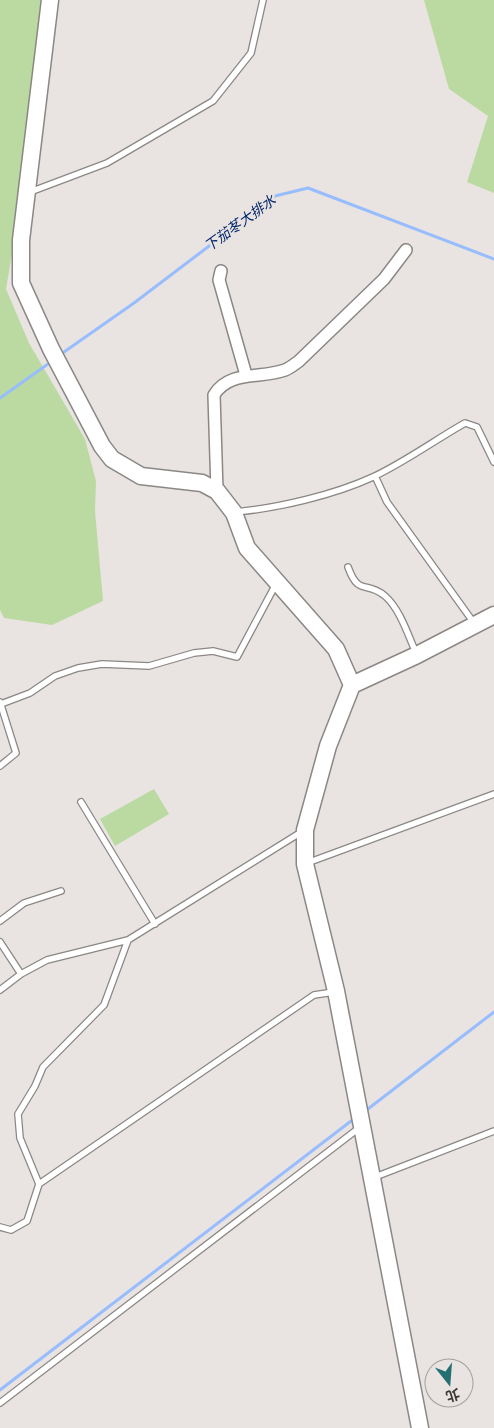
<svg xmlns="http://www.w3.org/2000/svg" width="494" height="1428" viewBox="0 0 494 1428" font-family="'Roboto Condensed','Noto Sans TC',sans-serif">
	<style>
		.green { fill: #bbdaa1 }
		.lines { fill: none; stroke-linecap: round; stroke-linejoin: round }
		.stream { stroke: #97bdfd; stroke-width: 3 }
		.lane-casing { stroke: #8b8785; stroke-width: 8 }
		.street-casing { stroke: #8b8785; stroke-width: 14 }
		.secondary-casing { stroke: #8b8785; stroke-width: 19 }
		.lane { stroke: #fff; stroke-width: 5.5 }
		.street { stroke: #fff; stroke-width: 11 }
		.secondary { stroke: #fff; stroke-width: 16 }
		.labels { text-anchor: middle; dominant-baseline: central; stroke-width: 5; stroke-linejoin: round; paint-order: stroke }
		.water-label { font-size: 14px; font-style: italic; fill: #002669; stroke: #e9e4e2 }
	</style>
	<rect width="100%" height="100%" fill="#e9e4e2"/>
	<!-- green -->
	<path class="green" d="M 0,0 L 55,0 L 6,289 L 29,343 L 85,439 L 96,481 L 95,511 L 103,601 L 52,625 L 4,618 L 0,610 Z
		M 424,0 L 494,0 L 494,193 L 467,182 L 488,116 L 449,89 Z
		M 154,789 L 169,814 L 115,846 L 100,819 Z"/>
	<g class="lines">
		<!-- stream -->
		<path class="stream" d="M 64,352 L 134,303 L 275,196 L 308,188 L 494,259
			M 0,398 L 48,364
			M 364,1112 L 494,1012
			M 0,1390 L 355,1118"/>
		<!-- lane casing -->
		<g class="lane-casing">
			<path id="lane" d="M 30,192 L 107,163 L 213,101 L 251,53 L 263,0
				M 375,476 L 387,502 L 474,623
				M 236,512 C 278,508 334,495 373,477 C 405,462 435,440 465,423 L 477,427 L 494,462
				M 348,567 C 359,597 366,580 385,596 C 400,609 408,635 416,653
				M 0,702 L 16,753 L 0,766
				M 1,704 L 30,693 L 55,676 L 78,668 L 102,664 L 149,666 L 194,653 L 213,651 L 237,657 L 276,584
				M 81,802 L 155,924
				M 307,863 L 494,794
				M 0,921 L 24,903 L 61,891
				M 0,942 L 21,974
				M 0,990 L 21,974 L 47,960 L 128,940 L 303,831
				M 375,1177 L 494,1131
				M 39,1184 L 20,1138 L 18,1114 L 35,1086 L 43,1067 L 104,1005 L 128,940
				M 0,1227 L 11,1230 L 27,1221 L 39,1184 L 314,995 L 334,992
				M 0,1403 L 359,1128"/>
		</g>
		<!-- street casing -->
		<g class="street-casing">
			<path id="street" d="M 221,271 L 219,280 L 246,375
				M 217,491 L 214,395 C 229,370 261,379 285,370 C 290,368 295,364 299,361 L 384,279 L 406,250"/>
		</g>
		<!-- secondary casing -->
		<g class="secondary-casing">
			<path id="secondary" d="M 50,0 L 21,240 L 21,283 L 51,349 L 102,446 L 112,459 L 141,476 L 202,483 L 217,491 L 234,513 L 247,548 L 336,649 L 352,685
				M 420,1428 L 336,991 L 305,864 L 305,830 L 328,746 L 352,685 L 417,655 L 494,615"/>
		</g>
		<!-- lane -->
		<use href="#lane" class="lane"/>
		<!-- street -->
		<use href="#street" class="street"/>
		<!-- secondary -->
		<use href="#secondary" class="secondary"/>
	</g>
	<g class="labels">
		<!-- water labels -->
		<g class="water-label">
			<text transform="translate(240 223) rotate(-36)">下茄苳大排水</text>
		</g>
	</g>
	<!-- north arrow -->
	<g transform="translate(449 1383) rotate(163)"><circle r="24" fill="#e9e4e2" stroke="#a3a09e"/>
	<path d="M0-4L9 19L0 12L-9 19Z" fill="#246f72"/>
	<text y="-8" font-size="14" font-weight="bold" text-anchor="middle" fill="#3a3938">北</text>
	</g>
</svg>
